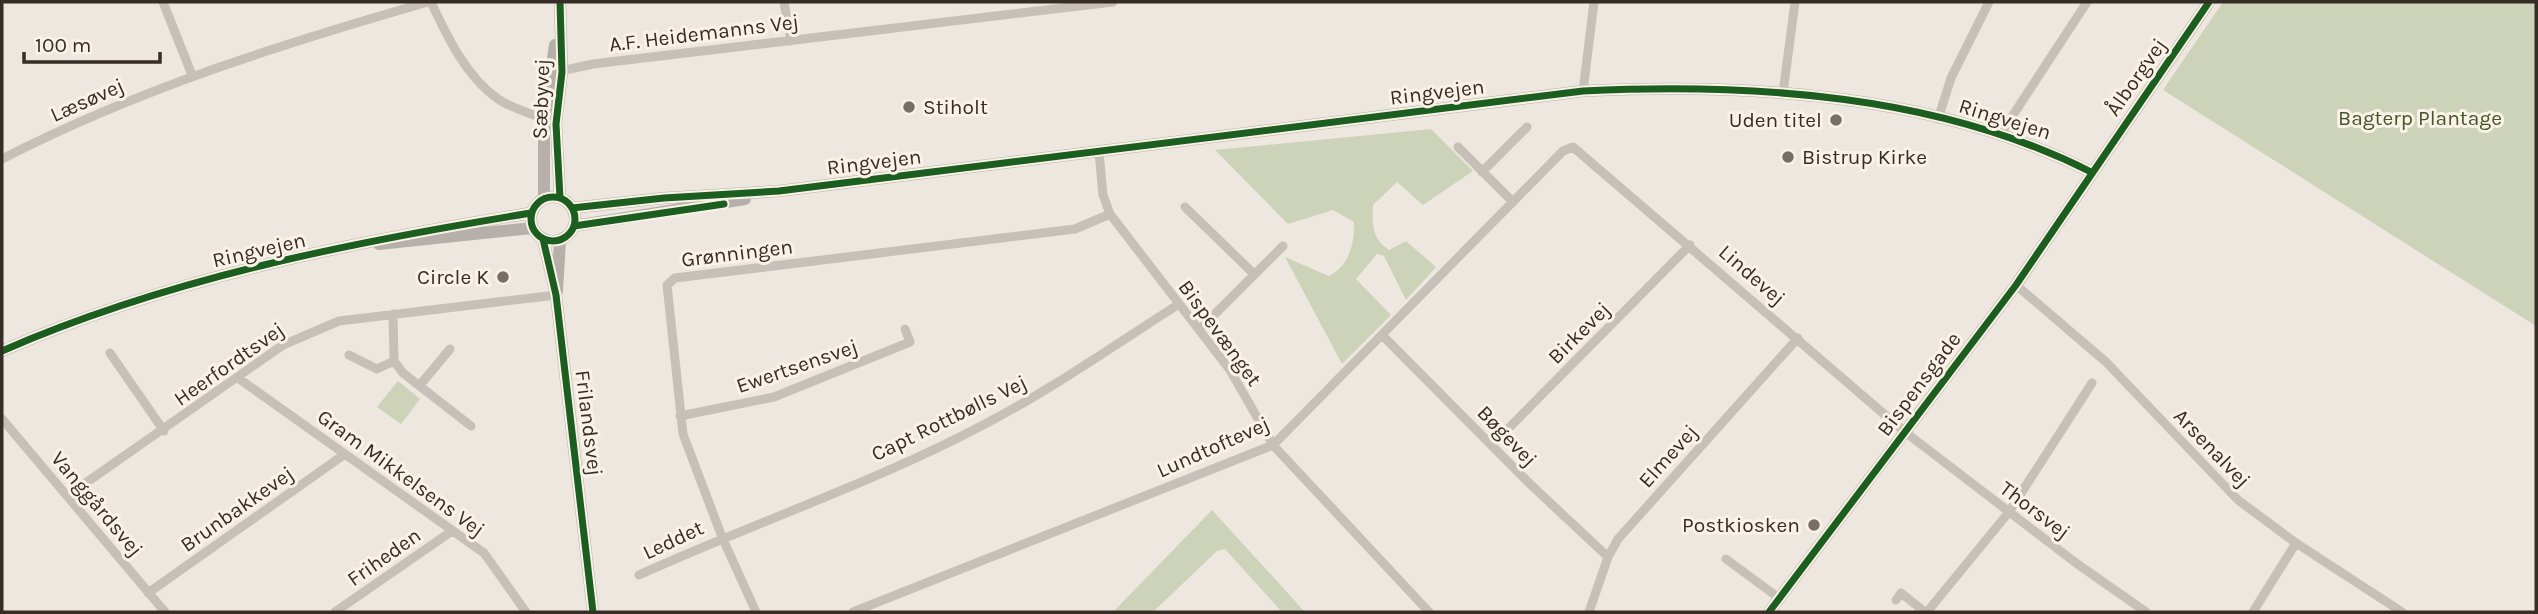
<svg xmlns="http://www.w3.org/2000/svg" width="2538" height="614" viewBox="0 0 2538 614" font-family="Karla,sans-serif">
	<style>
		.green { fill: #cdd3b9 }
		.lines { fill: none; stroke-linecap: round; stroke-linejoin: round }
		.street { stroke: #c6c0b9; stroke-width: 9 }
		.secondary { stroke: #b7b0aa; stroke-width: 12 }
		.cycleway-casing { stroke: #faf2e7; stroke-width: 11 }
		.cycleway { stroke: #1b5e20; stroke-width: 7 }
		.poi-dot { fill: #776e68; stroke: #faf2e7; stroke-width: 2.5 }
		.labels { text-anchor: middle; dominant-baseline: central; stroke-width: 6; stroke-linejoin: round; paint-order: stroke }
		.street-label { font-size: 21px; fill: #372d27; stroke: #faf2e7 }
		.poi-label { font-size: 21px; fill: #372d27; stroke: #faf2e7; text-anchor: end }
		.park-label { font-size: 21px; fill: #445729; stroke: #faf2e7 }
	</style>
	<rect width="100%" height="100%" fill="#ede7e0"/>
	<!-- green -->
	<path class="green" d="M 2223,2 L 2536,2 L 2536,326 L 2163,90 Z
		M 1431,129 L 1473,171 L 1423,205 L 1397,182 L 1373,205 C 1372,226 1372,238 1389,250 L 1406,241 L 1436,267 L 1406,300 L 1384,256 L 1377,254 L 1356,279 L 1391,315 L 1342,364 L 1285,257 L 1329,276 C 1349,266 1355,243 1354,222 L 1333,210 L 1288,224 L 1215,150 Z
		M 398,381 L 420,399 L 401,424 L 377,407 Z
		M 1212,510 L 1305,612 L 1282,612 L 1225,549 L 1217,551 L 1153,612 L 1113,612 Z"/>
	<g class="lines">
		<!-- street -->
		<path class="street" d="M 163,2 L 192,75
			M 431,2 C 447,36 466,77 498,99 C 513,109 531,114 548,120
			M 784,2 L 791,41
			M 556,72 L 593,64 L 1113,2
			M 1583,91 L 1594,2
			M 1783,93 L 1795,2
			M 1938,119 L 1951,78 L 1989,2
			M 2000,135 L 2087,2
			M 1458,147 L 1513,202
			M 1099,152 L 1103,195 L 1110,214 L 1230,370 L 1273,445 L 1429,612
			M 2,159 C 138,89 282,44 428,2
			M 1482,172 L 1527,127
			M 1185,207 L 1254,274
			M 2016,285 L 2106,362 L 2238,500 L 2296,543 L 2402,612
			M 393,314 L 394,361 L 403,373 L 471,426
			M 1200,329 L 1283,246
			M 1383,336 L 1529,483 L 1608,557
			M 110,353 L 164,431
			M 349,355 L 377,369 L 394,361
			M 238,378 L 484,553 L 526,612
			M 420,385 L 450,349
			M 680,416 L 774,397 L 910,342 L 905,329
			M 2,419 L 165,612
			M 1492,445 L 1690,245
			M 67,496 L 283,345 L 339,321 L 556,295
			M 1726,559 L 1779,598
			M 639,575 C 753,523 874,483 985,424 C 1052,389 1115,345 1179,304
			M 148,593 L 345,454
			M 1896,600 L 1901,593 L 1925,612
			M 335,612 L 452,531
			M 756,612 L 722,537 L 683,434 L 667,285 L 675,278 L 1075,229 L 1110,214
			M 853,612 L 1273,445 L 1563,151 L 1573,147 L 1905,432 L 2076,563 L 2146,612
			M 1589,612 L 1608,557 L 1618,539 L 1798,338
			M 1927,612 L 2009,512 L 2092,383
			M 2253,612 L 2296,543"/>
		<!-- secondary -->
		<path class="secondary" d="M 560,2 L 562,72 L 556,124 L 560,198
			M531 219a22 22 0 1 1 44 0a22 22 0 1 1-44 0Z
			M 544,198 L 544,119 L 555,45
			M 572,208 L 664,198 L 779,191 L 1583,91 C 1752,83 1937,94 2091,172
			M 574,226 L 745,199
			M 543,239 L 556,295 L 593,612
			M 379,244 L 532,228
			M 557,291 L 560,240
			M 2,351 C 169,278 352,242 531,213
			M 1769,612 L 2016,285 L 2209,2"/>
		<!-- cycleway casing -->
		<g class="cycleway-casing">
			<path id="cycleway" d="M 560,2 L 562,72 L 556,124 L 560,198
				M531 219a22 22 0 1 1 44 0a22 22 0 1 1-44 0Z
				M 572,208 L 664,198 L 779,191 L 1583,91 C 1752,83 1937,94 2091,172
				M 574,226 L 724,204
				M 543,239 L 556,295 L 593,612
				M 2,351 C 169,278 352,242 531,213
				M 1769,612 L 2016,285 L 2209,2"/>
		</g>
		<!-- cycleway -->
		<use href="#cycleway" class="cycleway"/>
	</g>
	<!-- markers -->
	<g class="poi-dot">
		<circle cx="909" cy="107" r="7"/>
		<circle cx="1836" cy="120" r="7"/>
		<circle cx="1788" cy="157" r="7"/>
		<circle cx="503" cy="277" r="7"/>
		<circle cx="1814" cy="525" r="7"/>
	</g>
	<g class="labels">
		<!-- street labels -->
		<g class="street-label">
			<text transform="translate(704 33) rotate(-7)">A.F. Heidemanns Vej</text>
			<text transform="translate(2136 77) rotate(-55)">Ålborgvej</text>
			<text transform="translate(1437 92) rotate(-7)">Ringvejen</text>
			<text transform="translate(541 99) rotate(-88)">Sæbyvej</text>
			<text transform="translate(87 100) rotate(-24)">Læsøvej</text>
			<text transform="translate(2005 119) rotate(17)">Ringvejen</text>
			<text transform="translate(874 162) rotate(-7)">Ringvejen</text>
			<text transform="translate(259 250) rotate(-13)">Ringvejen</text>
			<text transform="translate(737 253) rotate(-7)">Grønningen</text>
			<text transform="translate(1752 275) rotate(41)">Lindevej</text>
			<text transform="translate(1220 333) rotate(54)">Bispevænget</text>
			<text transform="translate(1579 333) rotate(-45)">Birkevej</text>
			<text transform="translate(229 364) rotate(-35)">Heerfordtsvej</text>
			<text transform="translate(797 366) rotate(-19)">Ewertsensvej</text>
			<text transform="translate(1919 384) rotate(-53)">Bispensgade</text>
			<text transform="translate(949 418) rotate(-26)">Capt Rottbølls Vej</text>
			<text transform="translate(589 423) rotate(83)">Frilandsvej</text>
			<text transform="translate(1507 436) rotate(46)">Bøgevej</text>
			<text transform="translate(1213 447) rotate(-24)">Lundtoftevej</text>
			<text transform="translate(2212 448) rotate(46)">Arsenalvej</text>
			<text transform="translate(1668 456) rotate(-48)">Elmevej</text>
			<text transform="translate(401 473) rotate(36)">Gram Mikkelsens Vej</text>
			<text transform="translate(97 504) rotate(50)">Vanggårdsvej</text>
			<text transform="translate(237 509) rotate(-35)">Brunbakkevej</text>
			<text transform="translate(2035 510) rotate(37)">Thorsvej</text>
			<text transform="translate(673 540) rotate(-25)">Leddet</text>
			<text transform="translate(384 557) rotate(-35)">Friheden</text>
		</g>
		<!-- poi labels -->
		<g class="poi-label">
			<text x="923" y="107" text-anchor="start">Stiholt</text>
			<text x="1822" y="120">Uden titel</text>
			<text x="1802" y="157" text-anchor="start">Bistrup Kirke</text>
			<text x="489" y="277">Circle K</text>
			<text x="1800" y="525">Postkiosken</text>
		</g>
		<!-- park labels -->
		<g class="park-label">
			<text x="2420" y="118">Bagterp Plantage</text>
		</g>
	</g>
	<!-- border -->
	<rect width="2538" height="614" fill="none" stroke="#372d27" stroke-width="7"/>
	<!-- scale -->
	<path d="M24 52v10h136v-10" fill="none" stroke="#372d27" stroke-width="3.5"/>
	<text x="35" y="52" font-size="21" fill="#372d27" stroke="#faf2e7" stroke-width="5" paint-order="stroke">100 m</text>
</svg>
